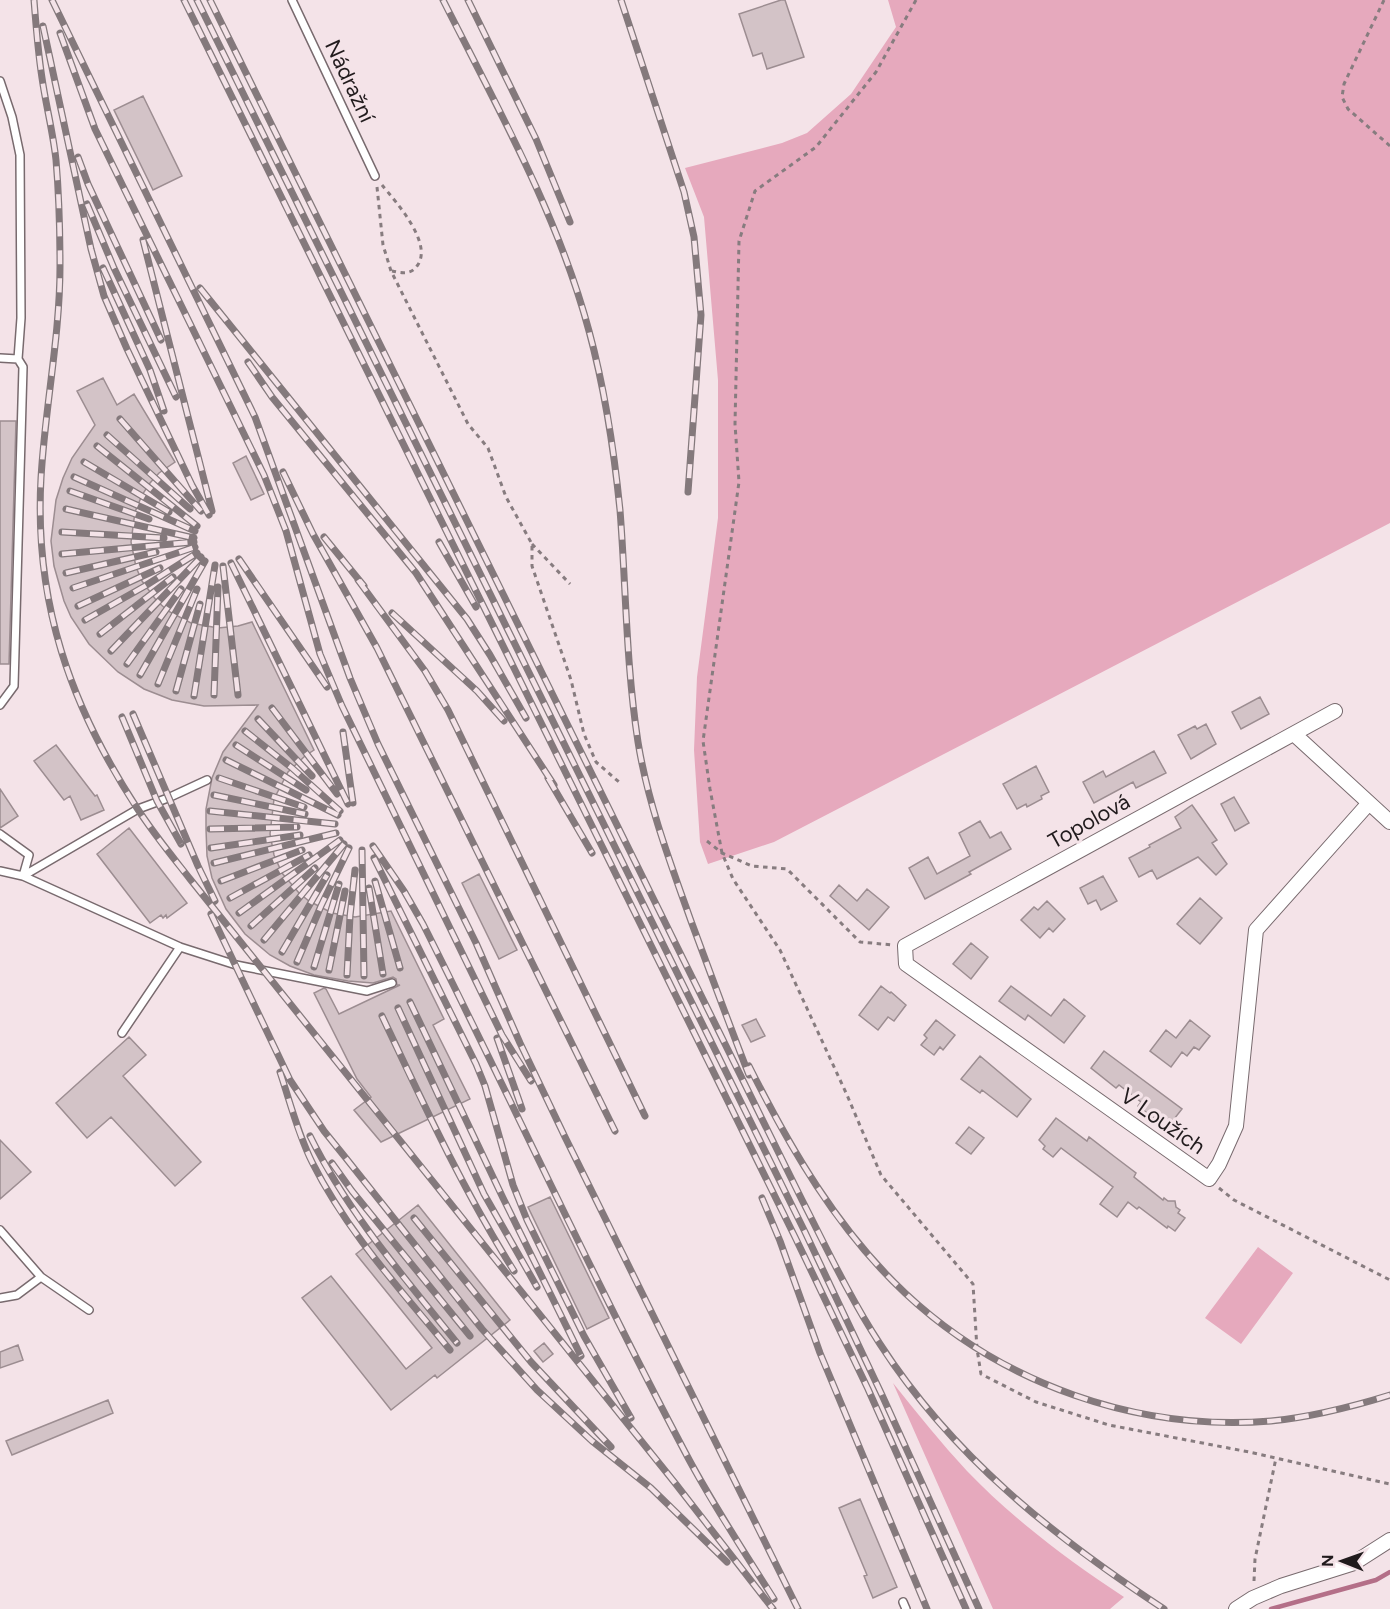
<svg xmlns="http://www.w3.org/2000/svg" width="1390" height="1609" viewBox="0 0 1390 1609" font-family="Figtree,sans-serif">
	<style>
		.green { fill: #e6a9bd }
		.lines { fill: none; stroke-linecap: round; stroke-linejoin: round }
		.stream { stroke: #b46f88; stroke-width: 4.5 }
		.building { fill: #d3c3c7; stroke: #9c8d91; stroke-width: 1.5 }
		.lane-casing { stroke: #786a6e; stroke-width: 10 }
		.street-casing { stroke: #786a6e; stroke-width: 16 }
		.path { stroke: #877c7f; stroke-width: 3; stroke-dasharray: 4.5 4.5; stroke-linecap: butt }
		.lane { stroke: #fff; stroke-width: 7 }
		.street { stroke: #fff; stroke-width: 14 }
		.rail-casing { stroke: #84797c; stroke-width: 7 }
		.rail { stroke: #f4e3e8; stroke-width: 4.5; stroke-dasharray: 14; stroke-linecap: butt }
		.labels { text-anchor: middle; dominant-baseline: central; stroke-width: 6; stroke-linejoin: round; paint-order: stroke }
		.street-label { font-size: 22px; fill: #211b1d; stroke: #f4e3e8 }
	</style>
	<rect width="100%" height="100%" fill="#f4e3e8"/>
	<!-- green -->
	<path class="green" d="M 888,0 L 1390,0 L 1390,523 L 774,842 L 708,864 L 700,842 L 694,750 L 697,677 L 718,518 L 718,380 L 704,217 L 685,168 L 782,143 L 807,133 L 851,94 L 896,27 Z
		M 1258,1247 L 1293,1273 L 1241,1344 L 1205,1318 Z
		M 893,1383 C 917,1413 941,1443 967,1471 C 1013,1519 1069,1561 1124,1597 L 1110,1609 L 993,1609 Z"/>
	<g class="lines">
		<!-- stream -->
		<path class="stream" d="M 1271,1609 L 1376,1580 L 1390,1572"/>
	</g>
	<!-- building -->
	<path class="building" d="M 781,0 L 785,0 L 804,57 L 767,69 L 762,53 L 753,56 L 739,14 Z
		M 143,96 L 182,176 L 153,190 L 114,110 Z
		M 103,378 L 117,405 L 134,394 L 175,462 L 159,473 L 150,483 L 142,495 L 135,512 L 131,542 L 136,567 L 142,581 L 156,600 L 168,611 L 191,623 L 218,628 L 238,626 L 252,622 L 314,750 L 305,756 L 288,772 L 274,799 L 270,834 L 274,855 L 282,873 L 299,893 L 309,901 L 332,913 L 355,917 L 391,911 L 444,1019 L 433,1025 L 470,1099 L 381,1142 L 354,1110 L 371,1097 L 357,1079 L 314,993 L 324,988 L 326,989 L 339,1014 L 400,985 L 397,985 L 396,979 L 393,977 L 373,983 L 348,981 L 314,975 L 290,966 L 270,955 L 245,934 L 226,909 L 212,878 L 207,856 L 206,829 L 206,809 L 212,778 L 223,752 L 258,705 L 204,706 L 172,700 L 144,689 L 118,672 L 89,644 L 71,617 L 64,601 L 54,566 L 51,541 L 56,500 L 63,478 L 72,458 L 95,425 L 77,391 Z
		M 0,421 L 16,421 L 9,664 L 0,664 Z
		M 246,456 L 264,494 L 251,500 L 233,463 Z
		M 1260,697 L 1269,714 L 1241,729 L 1232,712 Z
		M 1206,724 L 1216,744 L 1191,759 L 1178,735 L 1195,726 L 1197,729 Z
		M 56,745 L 95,796 L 97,795 L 104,810 L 81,820 L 70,796 L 64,800 L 34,761 Z
		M 1154,751 L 1166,773 L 1136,788 L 1133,782 L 1094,803 L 1083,782 L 1103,771 L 1106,777 Z
		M 1036,766 L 1049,792 L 1041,796 L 1042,799 L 1027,807 L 1026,804 L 1017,809 L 1003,784 Z
		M 0,789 L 18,816 L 0,828 Z
		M 1234,797 L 1249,823 L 1235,831 L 1221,804 Z
		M 1192,805 L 1217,840 L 1212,843 L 1227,864 L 1216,875 L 1198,857 L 1157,879 L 1152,870 L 1139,877 L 1129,858 L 1150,847 L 1149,845 L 1181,828 L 1175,817 Z
		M 980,821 L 990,838 L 1001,832 L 1011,849 L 969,872 L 971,874 L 925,899 L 909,868 L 928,857 L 937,874 L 970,856 L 959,833 Z
		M 129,828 L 187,903 L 167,918 L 166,915 L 163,918 L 161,915 L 150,923 L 97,854 Z
		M 479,874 L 517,950 L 499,959 L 462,883 Z
		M 1103,876 L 1117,901 L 1101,910 L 1096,900 L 1088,904 L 1080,888 Z
		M 839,885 L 857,901 L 867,889 L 889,907 L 869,930 L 830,896 Z
		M 1200,898 L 1222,918 L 1200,944 L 1177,924 Z
		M 1047,901 L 1065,919 L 1053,932 L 1049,928 L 1040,938 L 1021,920 L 1034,907 L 1038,910 Z
		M 971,943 L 988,957 L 971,979 L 953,964 Z
		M 881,986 L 890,993 L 891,992 L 906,1005 L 894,1021 L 888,1017 L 878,1030 L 859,1015 Z
		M 1011,986 L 1051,1016 L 1064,999 L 1085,1016 L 1064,1043 L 1028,1015 L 1025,1020 L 999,1001 Z
		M 756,1019 L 765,1036 L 751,1042 L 742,1025 Z
		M 936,1020 L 955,1035 L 943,1050 L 940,1047 L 934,1055 L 921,1045 L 927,1038 L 924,1035 Z
		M 1190,1020 L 1210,1036 L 1199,1050 L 1194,1047 L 1187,1056 L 1182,1052 L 1171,1067 L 1150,1051 L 1166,1030 L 1176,1038 Z
		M 129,1037 L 146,1055 L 123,1076 L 201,1162 L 175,1186 L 111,1117 L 87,1138 L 56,1103 Z
		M 1104,1051 L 1182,1109 L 1167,1128 L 1138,1106 L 1141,1102 L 1119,1085 L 1116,1088 L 1091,1068 Z
		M 980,1056 L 1031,1099 L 1017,1117 L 982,1090 L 980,1093 L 961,1079 Z
		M 1056,1118 L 1087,1141 L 1089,1137 L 1115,1157 L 1136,1173 L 1134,1177 L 1163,1200 L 1164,1198 L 1168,1201 L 1175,1201 L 1176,1207 L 1180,1210 L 1178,1213 L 1185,1218 L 1175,1231 L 1168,1226 L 1167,1228 L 1139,1207 L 1137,1209 L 1128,1202 L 1117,1217 L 1100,1204 L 1113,1187 L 1061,1148 L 1053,1157 L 1043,1149 L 1045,1146 L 1039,1140 Z
		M 969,1127 L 984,1138 L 971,1154 L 956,1143 Z
		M 0,1140 L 31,1172 L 0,1199 Z
		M 550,1197 L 609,1318 L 587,1329 L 528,1207 Z
		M 418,1205 L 510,1320 L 437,1378 L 435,1375 L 391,1410 L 302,1298 L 331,1276 L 406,1369 L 432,1348 L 356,1254 Z
		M 544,1343 L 553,1354 L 543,1362 L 534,1351 Z
		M 18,1345 L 23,1360 L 0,1368 L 0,1352 Z
		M 108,1400 L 113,1413 L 12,1455 L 6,1441 Z
		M 860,1499 L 897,1587 L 873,1598 L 864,1576 L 867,1575 L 839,1508 Z"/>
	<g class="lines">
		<!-- lane casing -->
		<g class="lane-casing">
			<path id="lane" d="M 292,0 L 375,176
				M 0,81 L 12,117 L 20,155 L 21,318 L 18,359 L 23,367 L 14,686 L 0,705
				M 0,358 L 18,359
				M 0,834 L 29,855 L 23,876
				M 0,871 L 23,876 L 180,947 L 236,965 L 367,991 L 392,983
				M 23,876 L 138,809 L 168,798 L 207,780
				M 122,1033 L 180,947
				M 0,1230 L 41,1277 L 89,1310
				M 0,1298 L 17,1295 L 41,1277
				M 903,1602 L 906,1609"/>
		</g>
		<!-- street casing -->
		<g class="street-casing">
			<path id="street" d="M 1335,711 L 905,946 L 906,964 L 1209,1179 L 1219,1164 L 1236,1126 L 1256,930 L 1369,803
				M 1294,734 L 1390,822
				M 1236,1609 L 1253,1598 L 1281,1586 L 1354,1563 L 1390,1540"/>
		</g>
		<!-- path -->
		<path class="path" d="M 916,0 L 876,72 L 816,147 L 755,191 L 739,241 L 735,424 L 739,482 L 703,741 L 710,789 L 722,853 L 733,879 L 780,950 L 847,1095 L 881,1175 L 973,1284 L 977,1349 L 981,1374 L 1036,1402 L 1109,1425 L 1249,1452 L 1390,1484
			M 1384,0 L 1344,84 L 1342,97 L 1348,109 L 1390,146
			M 382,185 C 396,202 434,244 417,266 C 411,275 401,273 392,271
			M 377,187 L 383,245 L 391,271 L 468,424 L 488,448 L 506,497 L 532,544 L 532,566 L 571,680 L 584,734 L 596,762 L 619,782
			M 532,544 L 570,584
			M 707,841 L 722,853 L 752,866 L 787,869 L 860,942 L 893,945
			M 1219,1188 L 1234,1200 L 1390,1280
			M 1254,1581 L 1255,1559 L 1276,1458"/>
		<!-- lane -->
		<use href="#lane" class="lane"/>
		<!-- street -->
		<use href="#street" class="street"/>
		<!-- rail casing -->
		<g class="rail-casing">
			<path id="rail" d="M 34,0 C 36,26 38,52 42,78 C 46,106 53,132 56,160 C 59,195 60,231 60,266 C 60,337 45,407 41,478 C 34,602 70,705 137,808 C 153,833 172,856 190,879 L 675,1483 L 773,1609
				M 52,0 L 255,417 L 350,678 L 378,744 L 476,943 L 520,1043 L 565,1137 L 798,1609
				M 184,0 L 795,1237 L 868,1389 L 966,1609
				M 197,0 L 805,1232 L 882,1395 L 979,1609
				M 210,0 L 802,1200 C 827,1249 850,1298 880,1344 C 953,1457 1053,1536 1164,1609
				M 443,0 C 497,107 558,215 589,331 C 605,390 614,450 620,510 C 626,587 626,665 638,742 C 648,804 670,862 691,921 C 710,972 729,1024 749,1075
				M 468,0 L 536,139 L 570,222
				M 621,0 L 684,192 L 694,237 L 701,315 L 688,492
				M 43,26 L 91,249 L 104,296 L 127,349 L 192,485 L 209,515
				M 60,33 L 95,129 L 264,475 L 286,531 L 320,654 L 342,706 L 502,1035 L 531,1081
				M 78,157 L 88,184 L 161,340
				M 87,204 L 114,268 L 176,397
				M 143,240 L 212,511
				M 103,268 L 150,370 L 164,411
				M 200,288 L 467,619 L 490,655 L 526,718
				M 248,362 L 272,397 L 416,573 L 554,785
				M 120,419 L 201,511
				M 107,435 L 190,509
				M 97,446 L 197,526
				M 84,462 L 169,512
				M 283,472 L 313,534 L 377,648 L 615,1131
				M 74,477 L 195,531
				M 70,491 L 149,519
				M 66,509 L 194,538
				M 62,532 L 164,538
				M 324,537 L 364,586
				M 439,542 L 476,607
				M 62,554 L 194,542
				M 239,559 L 327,687
				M 231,563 L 348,804
				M 223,566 L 238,695
				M 66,573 L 156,552
				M 358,580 L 425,671 L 448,710 L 645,1116
				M 73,588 L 195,547
				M 78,606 L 160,568
				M 392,613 L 477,691 L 504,721
				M 85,620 L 145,586 L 197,553
				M 100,634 L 173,577
				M 111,651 L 201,557
				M 127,664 L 181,589
				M 140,675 L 205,561
				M 158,684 L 197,589
				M 176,691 L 200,604
				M 214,695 L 218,587
				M 194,696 L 215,565
				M 272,708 L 337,794
				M 133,714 L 198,866 L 215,901
				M 122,717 L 157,801 L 181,844
				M 258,719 L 312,776
				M 245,731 L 292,768 L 340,811
				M 343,732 L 353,803
				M 236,745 L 306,790
				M 226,760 L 338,815
				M 219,778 L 304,807
				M 548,778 L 592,853
				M 214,795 L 305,814
				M 210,811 L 335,824
				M 210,829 L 297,827
				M 373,846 L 404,891 L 423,924 C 511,1099 593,1278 685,1452 C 711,1502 743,1550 774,1599
				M 211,848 L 300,835
				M 362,850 L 364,976
				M 374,858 L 476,1064 L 485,1086 L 513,1185 L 527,1220 L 584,1336 L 631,1418
				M 214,863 L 336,833
				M 221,881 L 302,850
				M 375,881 L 400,968
				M 369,888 L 383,974
				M 230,898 L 309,855
				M 239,913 L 340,840
				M 211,914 L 290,1080 L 324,1131 L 345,1157 L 482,1329 L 537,1390 L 592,1441 L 651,1488 L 727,1562
				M 251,926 L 315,868
				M 264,940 L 344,844
				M 282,952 L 327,875
				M 297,962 L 321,906 L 349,848
				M 314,967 L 339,884
				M 329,970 L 345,891
				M 347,975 L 350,916 L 355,870
				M 410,1002 L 503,1198 L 581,1356
				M 398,1008 L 484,1194 L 537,1287
				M 382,1016 C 423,1103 463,1190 514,1271
				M 497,1038 L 522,1109
				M 749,1066 C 790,1148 837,1229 905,1293 C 1002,1384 1138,1432 1271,1421 C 1311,1417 1351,1407 1390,1395
				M 280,1072 C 290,1102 298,1134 312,1162 C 347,1232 401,1290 450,1350
				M 310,1136 C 348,1213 404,1277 457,1343
				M 332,1163 L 352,1191 L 470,1336
				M 762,1198 L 780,1241 L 820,1353 L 927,1609
				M 414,1218 L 531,1362 L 611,1447"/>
		</g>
		<!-- rail -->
		<use href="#rail" class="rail"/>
	</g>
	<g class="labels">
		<!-- street labels -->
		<g class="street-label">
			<text transform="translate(350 81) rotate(65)">Nádražní</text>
			<text transform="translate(1089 821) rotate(-29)">Topolová</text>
			<text transform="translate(1163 1121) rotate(35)">V Loužích</text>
		</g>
	</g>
	<!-- north arrow -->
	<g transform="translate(1342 1561) rotate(271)" stroke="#f4e3e8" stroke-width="4.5" paint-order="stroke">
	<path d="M0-4.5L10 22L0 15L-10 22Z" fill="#211b1d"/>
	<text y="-9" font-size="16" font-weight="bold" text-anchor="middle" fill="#211b1d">N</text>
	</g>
</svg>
